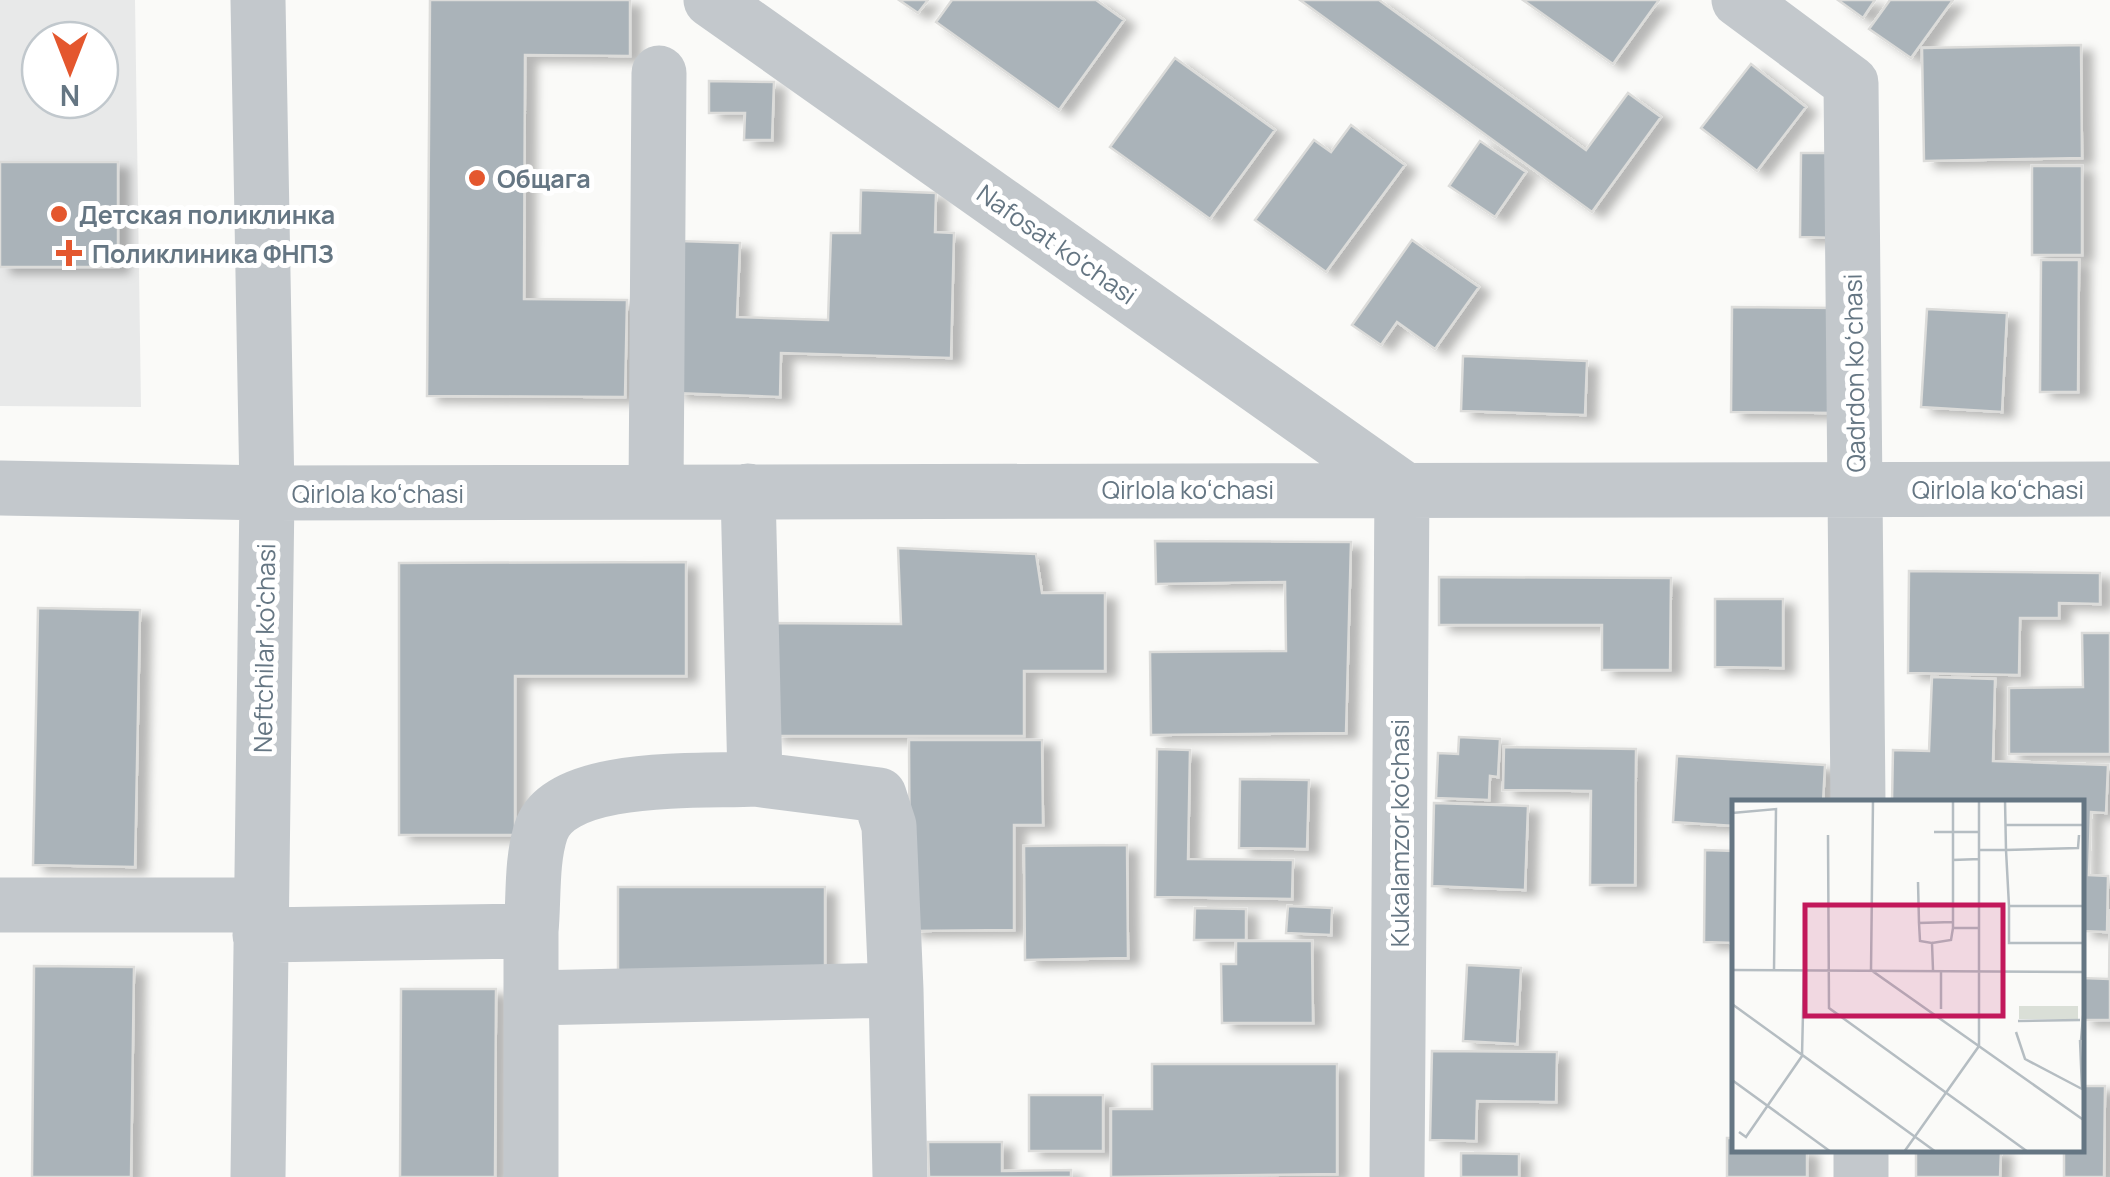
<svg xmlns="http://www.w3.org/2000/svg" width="2110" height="1177" viewBox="0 0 2110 1177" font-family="Manrope,sans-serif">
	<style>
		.built { fill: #e8e9e9; fill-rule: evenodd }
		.building { fill: #aab3b9; stroke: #dcdcda; stroke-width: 2.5; filter: url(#shadow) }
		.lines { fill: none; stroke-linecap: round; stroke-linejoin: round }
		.minor { stroke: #c3c8cc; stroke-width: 55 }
		.poi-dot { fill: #e4572e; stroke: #fff; stroke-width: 4 }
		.labels { text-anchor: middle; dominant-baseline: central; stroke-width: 10; stroke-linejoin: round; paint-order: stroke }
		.poi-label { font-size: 25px; font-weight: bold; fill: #657683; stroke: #fff; text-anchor: start }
		.street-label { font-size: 25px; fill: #657683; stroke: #fff }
		.inset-road { fill: none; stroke: #b5bdc2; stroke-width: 2.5 }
		.view { fill: #c2185b; fill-opacity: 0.15; stroke: #c2185b; stroke-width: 5 }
		.inset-edge { fill: none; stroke: #657683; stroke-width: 5 }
	</style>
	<defs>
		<filter id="shadow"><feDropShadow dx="11" dy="6" stdDeviation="5" flood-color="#0004"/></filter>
	</defs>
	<rect width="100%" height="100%" fill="#fafaf8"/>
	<!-- built -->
	<path class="built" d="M 0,0 L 135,0 L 141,407 L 0,406 ZM 40,40 L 100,40 L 100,100 L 40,100 Z"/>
	<!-- building -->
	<path class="building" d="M 430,0 L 630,0 L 630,56 L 525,55 L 524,299 L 627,300 L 625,397 L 427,396 Z
		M 899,0 L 928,0 L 918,13 Z
		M 952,0 L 1096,0 L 1124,20 L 1059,110 L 936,22 Z
		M 1300,0 L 1379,0 L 1586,150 L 1628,93 L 1661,117 L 1592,212 Z
		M 1523,0 L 1659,0 L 1613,64 Z
		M 1838,0 L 1875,0 L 1863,18 Z
		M 1890,0 L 1953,0 L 1911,58 L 1869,29 Z
		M 2081,45 L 2082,158 L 1924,161 L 1922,48 Z
		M 1175,58 L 1275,130 L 1210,219 L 1110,147 Z
		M 1751,64 L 1806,107 L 1757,171 L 1701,128 Z
		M 709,81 L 774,82 L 772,140 L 744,140 L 745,113 L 709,113 Z
		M 1351,125 L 1405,165 L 1326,272 L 1255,220 L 1314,140 L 1331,152 Z
		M 1480,141 L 1526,172 L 1495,217 L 1449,186 Z
		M 1801,153 L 1841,153 L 1841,238 L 1800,237 Z
		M 0,162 L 118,162 L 118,267 L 0,267 Z
		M 2032,166 L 2082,166 L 2082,255 L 2032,255 Z
		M 861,190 L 936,193 L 935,232 L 954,233 L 951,358 L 781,353 L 780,397 L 674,393 L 679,241 L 740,243 L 737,317 L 828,320 L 831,233 L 860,233 Z
		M 1412,240 L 1479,287 L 1435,349 L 1397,322 L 1381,345 L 1352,325 Z
		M 2041,260 L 2079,260 L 2078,392 L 2040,392 Z
		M 1732,307 L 1840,308 L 1839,413 L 1731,412 Z
		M 1927,309 L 2007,313 L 2002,412 L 1921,407 Z
		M 1463,356 L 1587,361 L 1585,415 L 1461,411 Z
		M 1155,541 L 1351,542 L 1346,733 L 1151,735 L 1150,652 L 1286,651 L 1285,582 L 1156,584 Z
		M 898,548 L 1036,554 L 1042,593 L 1105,593 L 1105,671 L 1024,671 L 1024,736 L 772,736 L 772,623 L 901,624 Z
		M 686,562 L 686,676 L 515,676 L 515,835 L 399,835 L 399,563 Z
		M 1909,571 L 2100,573 L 2100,604 L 2059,603 L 2059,618 L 2020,618 L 2019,675 L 1908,673 Z
		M 1439,577 L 1671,578 L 1670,670 L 1602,670 L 1602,625 L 1439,625 Z
		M 1715,599 L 1783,599 L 1783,668 L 1715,667 Z
		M 38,608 L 140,610 L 135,867 L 33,865 Z
		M 2082,633 L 2110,633 L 2110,754 L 2009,754 L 2009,688 L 2083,687 Z
		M 1932,677 L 1995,679 L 1993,761 L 2108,765 L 2106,813 L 2091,812 L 2089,875 L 2108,876 L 2107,932 L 2082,931 L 2082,802 L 1892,802 L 1893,750 L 1929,751 Z
		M 1459,737 L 1500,739 L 1498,777 L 1490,776 L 1489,800 L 1436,798 L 1438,753 L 1458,754 Z
		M 909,740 L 1042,740 L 1043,825 L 1014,825 L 1014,930 L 910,931 Z
		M 1504,747 L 1636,749 L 1635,885 L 1590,885 L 1591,791 L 1503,790 Z
		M 1157,749 L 1190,750 L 1188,859 L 1293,860 L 1292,899 L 1155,897 Z
		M 1677,756 L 1825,765 L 1823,802 L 1735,802 L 1735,826 L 1673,822 Z
		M 1240,779 L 1309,780 L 1307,849 L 1239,848 Z
		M 1434,803 L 1528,806 L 1525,890 L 1432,886 Z
		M 1127,845 L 1128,958 L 1025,960 L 1024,846 Z
		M 1705,850 L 1735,851 L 1735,943 L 1704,942 Z
		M 618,887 L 825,887 L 825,978 L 618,978 Z
		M 1288,906 L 1332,908 L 1331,935 L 1286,933 Z
		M 1195,908 L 1246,909 L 1246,940 L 1194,940 Z
		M 2110,909 L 2110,1020 L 2082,1020 L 2082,978 L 2109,979 Z
		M 1236,941 L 1312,941 L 1313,1023 L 1222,1023 L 1221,964 L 1236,964 Z
		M 1467,965 L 1521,968 L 1517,1044 L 1463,1041 Z
		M 34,966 L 134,967 L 131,1177 L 32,1177 Z
		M 401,989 L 496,989 L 495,1177 L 400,1177 Z
		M 1432,1051 L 1557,1052 L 1556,1102 L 1477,1101 L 1476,1141 L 1430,1140 Z
		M 1152,1064 L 1337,1064 L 1337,1174 L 1111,1177 L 1111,1109 L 1152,1109 Z
		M 2082,1086 L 2105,1086 L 2104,1177 L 2064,1177 L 2064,1150 L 2082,1150 Z
		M 1029,1095 L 1103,1095 L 1103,1151 L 1029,1151 Z
		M 1727,1138 L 1735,1138 L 1735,1150 L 1807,1150 L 1807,1177 L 1727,1177 Z
		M 928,1142 L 1002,1142 L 1002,1171 L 1071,1170 L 1071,1177 L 929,1177 Z
		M 1916,1150 L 2001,1150 L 2000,1177 L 1916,1177 Z
		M 1461,1153 L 1519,1154 L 1519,1177 L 1461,1177 Z"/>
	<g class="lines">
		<!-- minor -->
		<path class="minor" d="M 258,0 L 267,493 L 258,1177
			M 711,0 L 1402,488 L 1397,1177
			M 1739,0 L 1851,83 L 1858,802
			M 0,488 L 267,493 L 2110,489
			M 656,491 L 659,73
			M 0,905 L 260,905
			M 531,931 C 534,900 531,861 541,831 C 560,772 703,782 755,779
			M 260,935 L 531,931 L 531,1177
			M 896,990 L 900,1177
			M 531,998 L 896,990 L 889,826 L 879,795 L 755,779 L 748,491
			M 1861,1150 L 1861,1177"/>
	</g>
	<!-- markers -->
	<g class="poi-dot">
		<circle cx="477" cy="178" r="10"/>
		<circle cx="59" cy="214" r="10"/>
		<path d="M64 238h10v10h10v10h-10v10h-10v-10h-10v-10h10z"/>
	</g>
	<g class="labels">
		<!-- poi labels -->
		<g class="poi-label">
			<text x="497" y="178">Общага</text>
			<text x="79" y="214">Детская поликлинка</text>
			<text x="92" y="253">Поликлиника ФНПЗ</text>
		</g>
		<!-- street labels -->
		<g class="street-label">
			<text transform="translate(1057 244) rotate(35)">Nafosat ko'chasi</text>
			<text transform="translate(1854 373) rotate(-91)">Qadrdon koʻchasi</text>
			<text x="1188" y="489">Qirlola koʻchasi</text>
			<text x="1998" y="489">Qirlola koʻchasi</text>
			<text x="378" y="493">Qirlola koʻchasi</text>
			<text transform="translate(264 648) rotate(-89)">Neftchilar ko'chasi</text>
			<text transform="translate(1399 833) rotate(-90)">Kukalamzor ko'chasi</text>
		</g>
	</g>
	<!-- overview -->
	<g transform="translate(1732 800)">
		<rect width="352" height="352" fill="#fafaf8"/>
		<path d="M 287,206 L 346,206 L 346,219 L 287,219 Z" fill="#dadfd7"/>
		<path class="inset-road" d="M 141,0 L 139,170 L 353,321M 221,0 L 221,32 L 247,32M 0,13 L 44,9 L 42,170M 273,25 L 353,25M 202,32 L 221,32 L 221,60M 96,35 L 97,208 L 296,352M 248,50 L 274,50 L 273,0M 186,82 L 187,123M 187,104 L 221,104M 277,106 L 274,50 L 346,48 L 347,35M 353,106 L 277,106 L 277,143 L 353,143M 247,128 L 221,128 L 221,60 L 248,59M 200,143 L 219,140 L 221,128M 0,170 L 353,172M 201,170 L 200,143 L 188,141 L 187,123 L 221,122M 0,204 L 204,352M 209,209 L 209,170M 286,221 L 348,220M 284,232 L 293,259 L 350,289 L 348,240M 349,240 L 353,195M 0,280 L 99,352M 7,332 L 14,337 L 70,256 L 72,170M 172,352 L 247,246 L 247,0"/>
		<path class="view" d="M 73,105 L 271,105 L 271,216 L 73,216 Z"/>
		<rect width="352" height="352" class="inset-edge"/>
	</g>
	<!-- north arrow -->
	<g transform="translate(70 70) rotate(180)"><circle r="48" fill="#ffffff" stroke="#c1c8cd" stroke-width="2.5"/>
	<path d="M0-8L18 38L0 25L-18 38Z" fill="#e4572e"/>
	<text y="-15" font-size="28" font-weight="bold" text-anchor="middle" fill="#657683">N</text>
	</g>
</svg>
